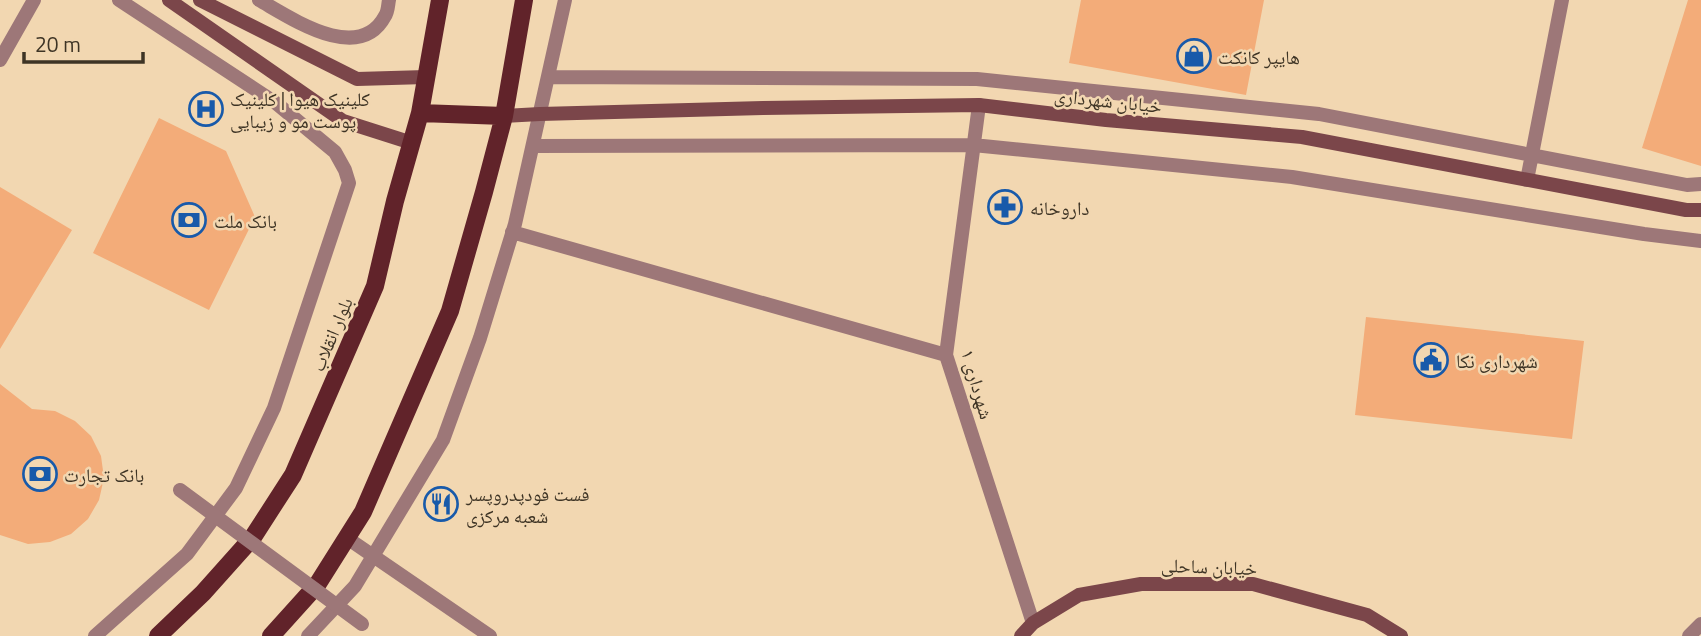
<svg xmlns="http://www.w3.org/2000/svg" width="1701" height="636" viewBox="0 0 1701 636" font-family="'Titillium Web','Noto Naskh Arabic',sans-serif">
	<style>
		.building { fill: #f3ac79 }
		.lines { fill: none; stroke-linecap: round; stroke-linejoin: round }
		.street { stroke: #9d7778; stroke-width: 14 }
		.secondary { stroke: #7b464a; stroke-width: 14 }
		.primary { stroke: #61232a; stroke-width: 18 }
		.street-bridge { stroke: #9d7778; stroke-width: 14 }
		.labels { text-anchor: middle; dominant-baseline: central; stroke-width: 5; stroke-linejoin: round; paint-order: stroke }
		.poi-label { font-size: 19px; fill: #3e3425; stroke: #f2d7b1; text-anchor: start }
		.street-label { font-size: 19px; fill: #3e3425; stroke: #f2d7b1 }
	</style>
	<rect width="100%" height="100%" fill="#f2d7b1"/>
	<!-- building -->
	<path class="building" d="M 1081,0 L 1264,0 L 1246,95 L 1069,63 Z
		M 1688,0 L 1701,0 L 1701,166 L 1642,148 Z
		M 159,118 L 226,151 L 255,217 L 209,310 L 93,253 Z
		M 0,187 L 72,230 L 0,349 Z
		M 1366,317 L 1584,341 L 1572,439 L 1355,415 Z
		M 0,384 L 32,409 L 55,411 L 75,421 L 91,436 L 101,456 L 104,478 L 99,500 L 88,519 L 71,534 L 50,542 L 28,544 L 0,535 Z"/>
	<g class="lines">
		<!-- street -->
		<path class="street" d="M 259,0 C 291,18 359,65 385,16 C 388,12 388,5 389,0
			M 0,60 L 34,0
			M 548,77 L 977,79 L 1319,114 L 1687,185 L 1701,184
			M 979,105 L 946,355 L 1033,623
			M 533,146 L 973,145 L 1292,177 L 1644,234 L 1701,241
			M 1527,180 L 1562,0
			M 512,232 L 946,355
			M 347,538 L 490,636
			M 95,636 L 187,554 L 236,488 L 274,408 L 349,183 L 345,170 L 335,152 L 276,103 L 119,0
			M 308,636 L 355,586 L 443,440 L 480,338 L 515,224 L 565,0
			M 1689,636 L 1701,624"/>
		<!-- secondary -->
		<path class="secondary" d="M 169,0 L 343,121 L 412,143
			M 200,0 L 357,79 L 426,77
			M 504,116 L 540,114 L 763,108 L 979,105 L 1106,120 L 1302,137 L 1686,210 L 1701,210
			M 1021,636 L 1033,623 L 1079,595 L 1141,584 L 1253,584 L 1367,615 L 1401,636"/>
		<!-- primary -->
		<path class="primary" d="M 420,113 L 504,116
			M 158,636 L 203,593 L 253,537 L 293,475 L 375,286 L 395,201 L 420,113 L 440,0
			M 271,636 L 317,585 L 363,512 L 450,311 L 484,192 L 504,116 L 524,0"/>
		<!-- street-bridge -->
		<path class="street-bridge" d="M 180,490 L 362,624"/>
	</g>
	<!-- icons -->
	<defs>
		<g id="shop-ring" transform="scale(1.75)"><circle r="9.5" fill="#f2d7b1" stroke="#185aaa" stroke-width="1.5"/><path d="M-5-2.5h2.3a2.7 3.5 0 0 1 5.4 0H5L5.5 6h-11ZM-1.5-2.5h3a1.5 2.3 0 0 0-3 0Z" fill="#185aaa"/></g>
		<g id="hospital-ring" transform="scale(1.75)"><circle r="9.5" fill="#f2d7b1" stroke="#185aaa" stroke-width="1.5"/><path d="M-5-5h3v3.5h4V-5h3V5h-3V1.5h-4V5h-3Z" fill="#185aaa"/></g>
		<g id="pharmacy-ring" transform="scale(1.75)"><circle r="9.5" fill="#f2d7b1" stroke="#185aaa" stroke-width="1.5"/><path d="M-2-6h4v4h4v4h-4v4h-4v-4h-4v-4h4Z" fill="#185aaa"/></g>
		<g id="bank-ring" transform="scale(1.75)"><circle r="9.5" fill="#f2d7b1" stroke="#185aaa" stroke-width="1.5"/><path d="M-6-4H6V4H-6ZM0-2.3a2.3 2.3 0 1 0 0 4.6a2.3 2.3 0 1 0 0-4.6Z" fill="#185aaa"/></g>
		<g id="civic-ring" transform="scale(1.75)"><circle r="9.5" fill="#f2d7b1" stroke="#185aaa" stroke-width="1.5"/><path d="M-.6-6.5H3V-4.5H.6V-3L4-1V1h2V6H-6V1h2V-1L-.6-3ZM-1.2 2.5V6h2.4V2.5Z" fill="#185aaa"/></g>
		<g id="restaurant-ring" transform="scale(1.75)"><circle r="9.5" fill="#f2d7b1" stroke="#185aaa" stroke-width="1.5"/><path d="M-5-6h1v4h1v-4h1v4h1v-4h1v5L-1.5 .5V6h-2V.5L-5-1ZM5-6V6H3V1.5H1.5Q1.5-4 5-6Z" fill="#185aaa"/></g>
	</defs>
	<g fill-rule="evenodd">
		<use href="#shop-ring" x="1194" y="56"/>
		<use href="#hospital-ring" x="206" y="109"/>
		<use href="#pharmacy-ring" x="1005" y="207"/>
		<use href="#bank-ring" x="189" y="220"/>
		<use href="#civic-ring" x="1431" y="360"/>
		<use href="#bank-ring" x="40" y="474"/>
		<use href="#restaurant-ring" x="441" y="504"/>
	</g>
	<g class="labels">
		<!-- poi labels -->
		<g class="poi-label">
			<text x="1218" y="56">هایپر کانکت</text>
			<text x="230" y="98">کلینیک هیوا | کلینیک<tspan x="230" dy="22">پوست مو و زیبایی</tspan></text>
			<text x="1030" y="207">داروخانه</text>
			<text x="214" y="220">بانک ملت</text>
			<text x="1456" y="360">شهرداری نکا</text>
			<text x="64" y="474">بانک تجارت</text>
			<text x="466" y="493">فست فودپدروپسر<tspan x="466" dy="22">شعبه مرکزی</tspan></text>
		</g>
		<!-- street labels -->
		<g class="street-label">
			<text transform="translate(1108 100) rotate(6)">خیابان شهرداری</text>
			<text transform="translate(331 334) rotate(-67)">بلوار انقلاب</text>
			<text transform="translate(978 384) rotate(74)">شهرداری ۱</text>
			<text transform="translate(1209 566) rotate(2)">خیابان ساحلی</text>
		</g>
	</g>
	<!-- scale -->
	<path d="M24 52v10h119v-10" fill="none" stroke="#3e3425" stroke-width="3.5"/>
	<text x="35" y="52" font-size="21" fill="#3e3425" stroke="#f2d7b1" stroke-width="5" paint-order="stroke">20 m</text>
</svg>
